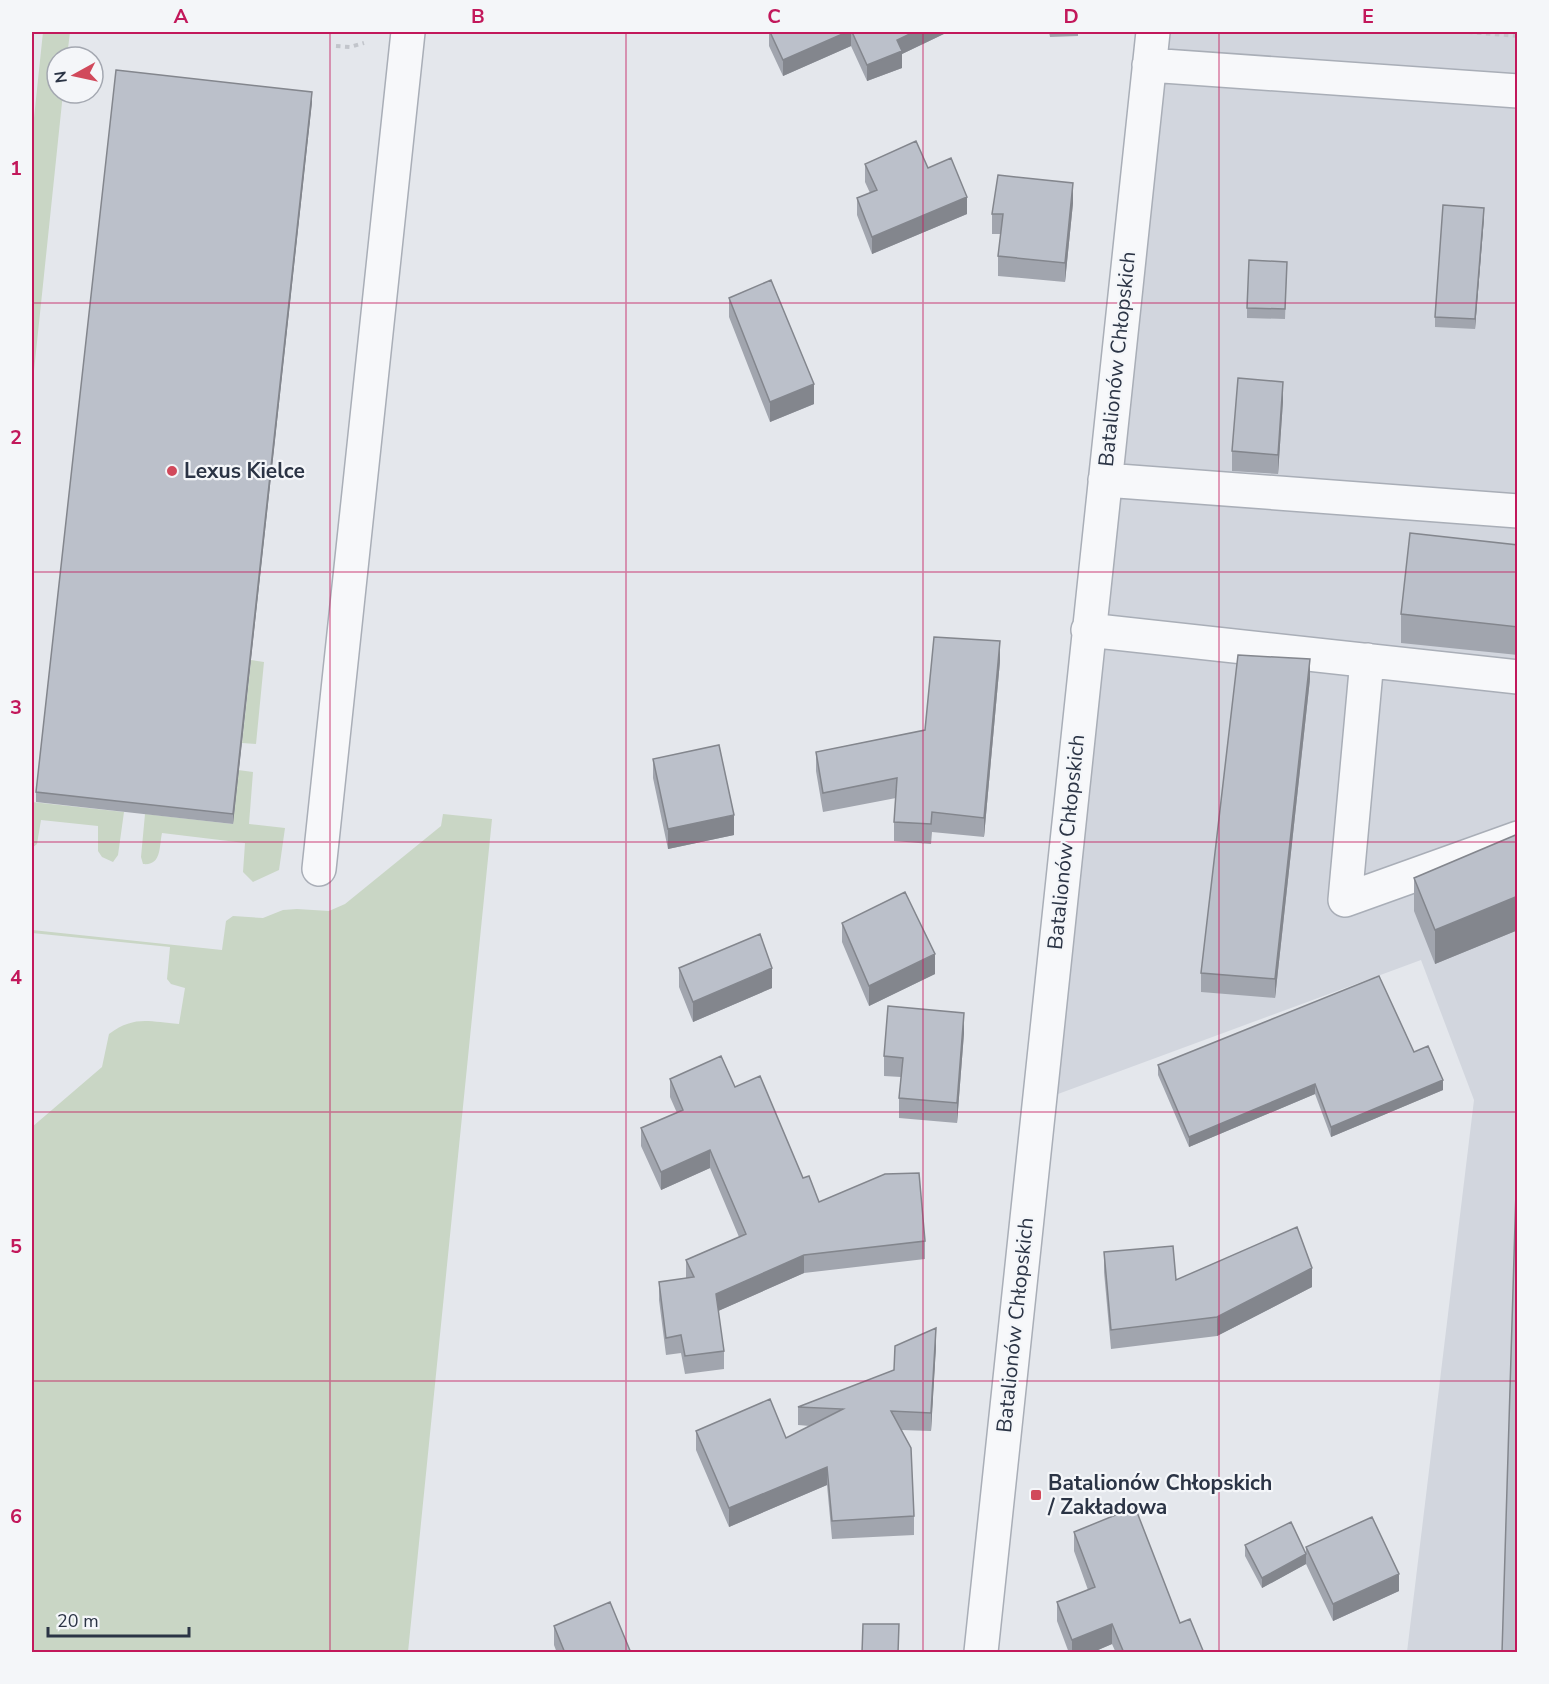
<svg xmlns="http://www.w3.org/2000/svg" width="1549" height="1684" viewBox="0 0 1549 1684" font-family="'Nunito Sans',sans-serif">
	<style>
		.built { fill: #d2d6de }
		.green { fill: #c9d6c5 }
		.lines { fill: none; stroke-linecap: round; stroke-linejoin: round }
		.minor-casing { stroke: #a9aeb7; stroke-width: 36 }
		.path { stroke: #c2c5cb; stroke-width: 4; stroke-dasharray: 4.5 4.5; stroke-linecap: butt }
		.minor { stroke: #f7f8fa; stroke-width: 33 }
		.wall { fill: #a1a5ae }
		.shaded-wall { fill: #83868d }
		.building { fill: #bbc0ca; stroke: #83868d; stroke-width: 1.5 }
		.grid { fill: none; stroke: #c2185b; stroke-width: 1.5; stroke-opacity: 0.55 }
		.poi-dot { fill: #d1495b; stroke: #f4f6f9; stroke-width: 2 }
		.labels { text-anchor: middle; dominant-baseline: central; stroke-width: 4.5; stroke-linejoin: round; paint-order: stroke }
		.street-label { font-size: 21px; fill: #2b3445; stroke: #f4f6f9 }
		.poi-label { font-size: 21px; font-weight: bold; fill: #2b3445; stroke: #f4f6f9; text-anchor: start }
		.neatline { fill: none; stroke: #c2185b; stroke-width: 2 }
		.grid-label { font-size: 20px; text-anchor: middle; font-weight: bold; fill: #c2185b }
	</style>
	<rect width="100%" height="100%" fill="#e4e7ec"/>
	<!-- built -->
	<path class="built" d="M 1153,32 L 1517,32 L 1517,1652 L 1407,1652 L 1474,1100 L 1421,960 L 1039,1101 Z"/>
	<!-- green -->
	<path class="green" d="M 43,32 L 70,32 L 67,57 L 57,57 L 57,93 L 63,93 L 32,390 L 32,137 Z
		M 251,660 L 264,662 L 256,744 L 242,743 Z
		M 238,770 L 253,772 L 249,824 L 285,828 L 279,870 L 253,882 L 243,872 L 245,843 L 162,833 C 159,846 162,866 143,864 L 141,857 L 145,814 L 233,824 Z
		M 32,802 L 124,812 L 118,855 L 113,862 L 102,857 L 98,851 L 98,826 L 41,820 L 37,844 L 32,848 Z
		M 443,814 L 492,819 L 408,1652 L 32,1652 L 32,1127 L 102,1067 L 109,1034 C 135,1015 149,1022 179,1024 L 185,988 L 171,984 L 167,979 L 170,947 L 32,933 L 32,930 L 222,950 L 226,921 L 233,916 L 263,918 L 283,910 L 297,909 L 329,911 L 345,904 L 441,826 Z"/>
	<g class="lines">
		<!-- minor casing -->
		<g class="minor-casing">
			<path id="minor" d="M 1149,65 L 1518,91
				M 1105,480 L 1518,511
				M 1088,630 L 1518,677
				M 1367,660 L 1345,900 L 1518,838
				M 319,869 L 408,32
				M 981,1652 L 1153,32"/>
		</g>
		<!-- path -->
		<path class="path" d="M 1468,32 L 1518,36
			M 336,46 L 350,47 L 364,43"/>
		<!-- minor -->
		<use href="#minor" class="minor"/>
	</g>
	<!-- wall -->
	<path class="wall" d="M 769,32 L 948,32 L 902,54 L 902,68 L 867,81 L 851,46 L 783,76 L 769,46 Z
		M 1049,32 L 1078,32 L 1078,36 L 1050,37 Z
		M 312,102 L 233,824 L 36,802 L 36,792 Z
		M 865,164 L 928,168 L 967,214 L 872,254 L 857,215 L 857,198 L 870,193 L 865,182 Z
		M 1073,203 L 1065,282 L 998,276 L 998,256 L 1001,234 L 992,234 L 992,214 Z
		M 1484,218 L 1475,329 L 1435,327 L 1435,317 Z
		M 1287,262 L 1285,319 L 1247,318 L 1247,308 Z
		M 729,298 L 814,404 L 770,422 L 729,317 Z
		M 1283,401 L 1278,474 L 1232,471 L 1232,451 Z
		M 1518,545 L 1518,655 L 1401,643 L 1401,614 Z
		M 1000,661 L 984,837 L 932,832 L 931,844 L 894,841 L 894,822 L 896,798 L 823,812 L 816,771 L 816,752 L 925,730 Z
		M 1310,679 L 1275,998 L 1201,992 L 1201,973 Z
		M 653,759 L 734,835 L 668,849 L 653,778 Z
		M 1518,834 L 1518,930 L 1435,964 L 1414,911 L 1414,878 Z
		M 842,923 L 935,974 L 869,1006 L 842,942 Z
		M 679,968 L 772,988 L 693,1022 L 679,987 Z
		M 964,1033 L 957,1123 L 899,1118 L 899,1098 L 901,1077 L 884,1076 L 884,1056 Z
		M 1414,1052 L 1443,1090 L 1331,1137 L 1315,1094 L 1189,1147 L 1158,1075 L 1158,1065 Z
		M 670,1079 L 735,1087 L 803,1178 L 819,1202 L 925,1241 L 925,1259 L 804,1273 L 718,1311 L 724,1351 L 724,1369 L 685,1374 L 681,1353 L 666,1355 L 659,1300 L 659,1282 L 686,1278 L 686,1260 L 739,1237 L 710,1168 L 661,1190 L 641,1146 L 641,1128 L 677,1113 L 670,1097 Z
		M 1104,1252 L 1176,1280 L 1312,1287 L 1217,1336 L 1111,1349 L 1104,1272 Z
		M 936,1346 L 931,1431 L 901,1430 L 914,1516 L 914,1535 L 832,1539 L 827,1485 L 729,1527 L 696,1450 L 696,1431 L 786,1438 L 810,1426 L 798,1425 L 798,1407 L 894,1370 Z
		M 1074,1532 L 1180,1623 L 1204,1653 L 1116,1653 L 1112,1644 L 1091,1653 L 1069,1653 L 1057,1621 L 1057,1602 L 1088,1590 L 1074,1551 Z
		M 1245,1545 L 1306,1554 L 1306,1547 L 1399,1591 L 1333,1621 L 1306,1564 L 1262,1588 L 1245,1556 Z
		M 554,1626 L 631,1653 L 557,1653 L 554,1645 Z"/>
	<!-- shaded-wall -->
	<path class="shaded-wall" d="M 847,32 L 851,32 L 851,46 L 783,76 L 783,60 Z
		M 914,32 L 948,32 L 902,54 L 902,68 L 867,81 L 867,65 L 897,40 Z
		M 312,92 L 312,102 L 233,824 L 233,814 Z
		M 1073,183 L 1073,203 L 1065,282 L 1065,263 Z
		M 967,197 L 967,214 L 872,254 L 872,237 Z
		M 1484,208 L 1484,218 L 1475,329 L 1475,319 Z
		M 1283,382 L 1283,401 L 1278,474 L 1278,455 Z
		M 814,384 L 814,404 L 770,422 L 770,402 Z
		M 1000,641 L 1000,661 L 984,837 L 984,818 Z
		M 1310,659 L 1310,679 L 1275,998 L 1275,979 Z
		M 734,815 L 734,835 L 668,849 L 668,829 Z
		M 1518,896 L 1518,930 L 1435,964 L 1435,930 Z
		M 935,954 L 935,974 L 869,1006 L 869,986 Z
		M 772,968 L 772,988 L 693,1022 L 693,1002 Z
		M 964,1013 L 964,1033 L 957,1123 L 957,1103 Z
		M 1443,1080 L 1443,1090 L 1331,1137 L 1331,1127 Z
		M 1315,1084 L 1315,1094 L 1189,1147 L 1189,1137 Z
		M 710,1150 L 710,1168 L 661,1190 L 661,1172 Z
		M 804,1255 L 804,1273 L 716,1312 L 716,1294 Z
		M 1312,1268 L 1312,1287 L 1217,1336 L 1217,1317 Z
		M 936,1328 L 936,1346 L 931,1431 L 931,1413 Z
		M 827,1467 L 827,1485 L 729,1527 L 729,1508 Z
		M 1306,1554 L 1306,1564 L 1262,1588 L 1262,1578 Z
		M 1399,1574 L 1399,1591 L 1333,1621 L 1333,1604 Z
		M 1112,1624 L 1112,1644 L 1091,1653 L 1072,1653 L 1072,1640 Z"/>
	<!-- building -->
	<path class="building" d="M 770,32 L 847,32 L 783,60 Z
		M 852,32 L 914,32 L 897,40 L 902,51 L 867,65 Z
		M 116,70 L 312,92 L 233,814 L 36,792 Z
		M 916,141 L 928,168 L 951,158 L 967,197 L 872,237 L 857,198 L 877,190 L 865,164 Z
		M 998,175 L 1073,183 L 1065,263 L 998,256 L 1003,214 L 992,214 Z
		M 1443,205 L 1484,208 L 1475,319 L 1435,317 Z
		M 1249,260 L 1287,262 L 1285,309 L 1247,308 Z
		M 771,280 L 814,384 L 770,402 L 729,298 Z
		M 1238,378 L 1283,382 L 1278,455 L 1232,451 Z
		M 1410,533 L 1518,545 L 1518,627 L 1401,614 Z
		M 934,637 L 1000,641 L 984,818 L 932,812 L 931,824 L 894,822 L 897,778 L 823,793 L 816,752 L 925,730 Z
		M 1238,655 L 1310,659 L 1275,979 L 1201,973 Z
		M 719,745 L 734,815 L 668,829 L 653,759 Z
		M 1518,834 L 1518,896 L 1435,930 L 1414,878 Z
		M 905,892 L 935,954 L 869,986 L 842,923 Z
		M 760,934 L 772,968 L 693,1002 L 679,968 Z
		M 1379,976 L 1414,1052 L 1428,1046 L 1443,1080 L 1331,1127 L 1315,1084 L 1189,1137 L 1158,1065 Z
		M 888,1006 L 964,1013 L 957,1103 L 899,1098 L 903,1058 L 884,1056 Z
		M 721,1056 L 735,1087 L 760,1076 L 803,1178 L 809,1176 L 819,1202 L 885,1174 L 919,1173 L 925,1241 L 804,1255 L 716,1294 L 724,1351 L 685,1356 L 681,1335 L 666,1338 L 659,1282 L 694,1277 L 686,1260 L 746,1234 L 710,1150 L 661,1172 L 641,1128 L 683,1110 L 670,1079 Z
		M 1518,1125 L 1518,1653 L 1502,1653 Z
		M 1297,1227 L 1312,1268 L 1217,1317 L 1111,1330 L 1104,1252 L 1173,1246 L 1176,1280 Z
		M 936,1328 L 931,1413 L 891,1411 L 911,1448 L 914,1516 L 832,1521 L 827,1467 L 729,1508 L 696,1431 L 770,1399 L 786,1438 L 843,1409 L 798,1407 L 894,1370 L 895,1346 Z
		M 1135,1507 L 1180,1623 L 1190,1619 L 1204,1653 L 1124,1653 L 1112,1624 L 1072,1640 L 1057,1602 L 1095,1587 L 1074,1532 Z
		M 1372,1517 L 1399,1574 L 1333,1604 L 1306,1547 Z
		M 1291,1522 L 1306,1554 L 1262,1578 L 1245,1545 Z
		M 610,1602 L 631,1653 L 565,1653 L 554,1626 Z
		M 863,1624 L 899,1624 L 898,1653 L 862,1653 Z"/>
	<!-- grid -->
	<path class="grid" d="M 330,32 L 330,1652M 626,32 L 626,1652M 923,32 L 923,1652M 1219,32 L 1219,1652M 32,303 L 1518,303M 32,572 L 1518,572M 32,842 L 1518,842M 32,1112 L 1518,1112M 32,1381 L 1518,1381"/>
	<!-- markers -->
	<g class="poi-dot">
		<circle cx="172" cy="471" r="6"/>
		<rect x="1030" y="1489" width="12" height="12" rx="3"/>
	</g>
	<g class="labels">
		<!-- street labels -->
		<g class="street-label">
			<text transform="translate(1117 359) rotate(-84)">Batalionów Chłopskich</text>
			<text transform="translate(1066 842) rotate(-84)">Batalionów Chłopskich</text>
			<text transform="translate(1015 1325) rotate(-84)">Batalionów Chłopskich</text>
		</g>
		<!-- poi labels -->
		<g class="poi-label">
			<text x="184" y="471">Lexus Kielce</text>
			<text x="1048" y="1483">Batalionów Chłopskich<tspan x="1048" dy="24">/ Zakładowa</tspan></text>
		</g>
	</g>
	<!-- border -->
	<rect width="1549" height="1684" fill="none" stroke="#f4f6f9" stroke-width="66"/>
	<!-- north arrow -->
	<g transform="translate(75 75) rotate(262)"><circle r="28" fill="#f4f6f9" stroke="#a4a8b1" stroke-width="1.5"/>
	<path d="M0-4.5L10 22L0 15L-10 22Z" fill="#d1495b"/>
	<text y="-9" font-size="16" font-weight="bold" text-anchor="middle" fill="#2b3445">N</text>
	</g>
	<!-- scale -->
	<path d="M48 1627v9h141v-9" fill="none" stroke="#2b3445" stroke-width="3"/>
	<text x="57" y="1627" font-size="18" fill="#2b3445" stroke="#f4f6f9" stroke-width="4.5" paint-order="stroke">20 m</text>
	<rect x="33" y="33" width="1483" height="1618" class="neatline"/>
	<g class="grid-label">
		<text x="181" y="23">A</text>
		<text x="478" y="23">B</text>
		<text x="774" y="23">C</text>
		<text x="1071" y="23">D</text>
		<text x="1368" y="23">E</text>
		<text x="16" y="175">1</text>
		<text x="16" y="444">2</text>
		<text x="16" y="714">3</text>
		<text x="16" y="984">4</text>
		<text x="16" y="1253">5</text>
		<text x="16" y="1523">6</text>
	</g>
</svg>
